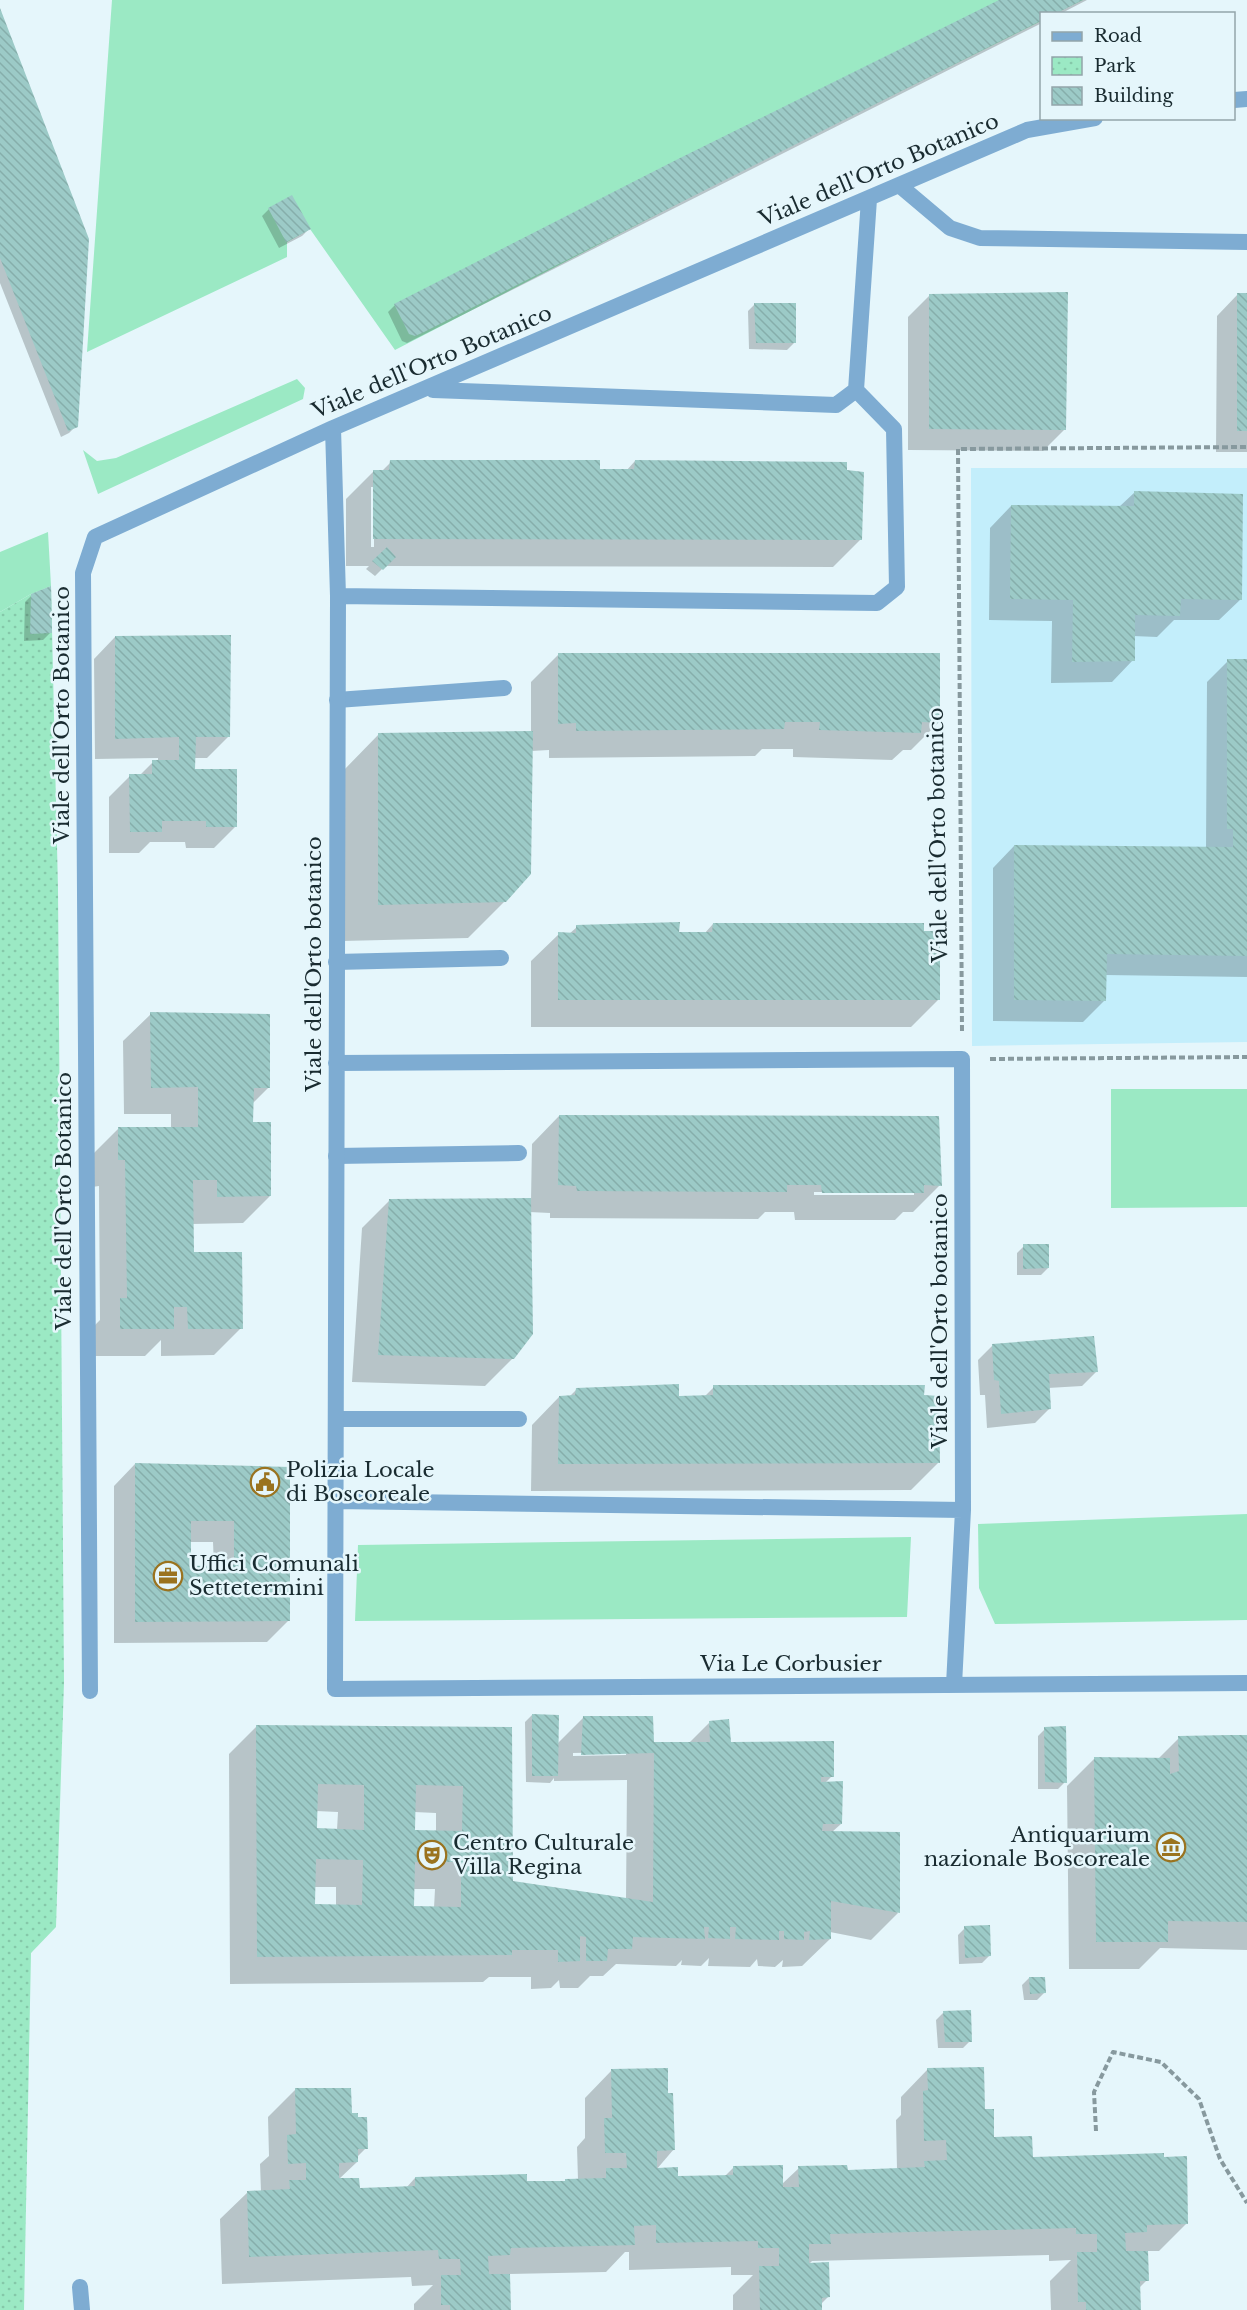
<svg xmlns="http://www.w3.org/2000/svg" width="1247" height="2310" viewBox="0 0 1247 2310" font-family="'Libre Baskerville',serif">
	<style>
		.built { fill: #c3eefb }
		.green { fill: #9be9c4 }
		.park { fill: url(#park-dots) }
		.shadow { fill: #0003; fill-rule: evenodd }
		.building { fill: url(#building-back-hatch); fill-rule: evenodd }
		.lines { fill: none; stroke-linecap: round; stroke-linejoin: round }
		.path { stroke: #87999e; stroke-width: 4; stroke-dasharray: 6 3; stroke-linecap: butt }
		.service { stroke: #7eacd2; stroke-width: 16 }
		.minor { stroke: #7eacd2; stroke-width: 16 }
		.labels { text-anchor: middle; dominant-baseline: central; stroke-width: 5; stroke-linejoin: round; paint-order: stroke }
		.street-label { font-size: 21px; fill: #192b30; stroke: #e5f6fb }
		.poi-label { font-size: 21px; fill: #192b30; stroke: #e5f6fb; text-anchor: start }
	</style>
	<defs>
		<pattern id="park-dots" width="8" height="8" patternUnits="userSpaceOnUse" patternTransform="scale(1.5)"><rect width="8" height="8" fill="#9be9c4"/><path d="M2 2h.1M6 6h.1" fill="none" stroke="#85c8a9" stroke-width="1.8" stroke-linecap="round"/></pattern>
		<pattern id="building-back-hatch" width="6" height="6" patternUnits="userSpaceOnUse" patternTransform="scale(1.5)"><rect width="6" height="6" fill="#9ccac7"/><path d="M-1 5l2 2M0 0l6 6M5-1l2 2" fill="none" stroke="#86aeab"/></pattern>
	</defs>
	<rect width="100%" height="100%" fill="#e5f6fb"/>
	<!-- built -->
	<path class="built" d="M 971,468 L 1247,468 L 1247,1042 L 972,1046 Z"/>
	<!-- green -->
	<path class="green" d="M 112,0 L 1083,0 L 1056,13 L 1042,14 L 1041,21 L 727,178 L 395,350 L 310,229 L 287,242 L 287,257 L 87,352 Z
		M 297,379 L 305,388 L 303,399 L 98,494 L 83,450 L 97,461 L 116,458 Z
		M 48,532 L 51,586 L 31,594 L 0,612 L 0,552 Z
		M 1111,1089 L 1247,1089 L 1247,1207 L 1111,1208 Z
		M 1247,1514 L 1247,1620 L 995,1624 L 979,1588 L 978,1524 Z
		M 911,1537 L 907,1617 L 355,1621 L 358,1545 Z"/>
	<!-- park -->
	<path class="park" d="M 51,586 L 58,889 L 64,1682 L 56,1927 L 31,1953 L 24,2310 L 0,2310 L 0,612 L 31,594 Z"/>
	<!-- shadow -->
	<path class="shadow" d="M 1000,0 L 1087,0 L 1060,14 L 1042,14 L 1042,23 L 407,343 L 402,341 L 388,312 L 395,305 Z
		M 0,12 L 76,426 L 69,433 L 61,437 L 0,283 Z
		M 269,209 L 309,229 L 302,236 L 279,248 L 262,216 Z
		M 1238,294 L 1247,294 L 1247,452 L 1216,452 L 1217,316 Z
		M 930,295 L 1065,429 L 1043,451 L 908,450 L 908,317 Z
		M 755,304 L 794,343 L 787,350 L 749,349 L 748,311 Z
		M 635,461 L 861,539 L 833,567 L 385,566 L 375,576 L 366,569 L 369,566 L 346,566 L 346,499 L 373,472 L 381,472 L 391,462 L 598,471 L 626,471 ZM 371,487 L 374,487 L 374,547 L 371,547 Z
		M 1135,492 L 1241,599 L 1219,620 L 1174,620 L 1157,637 L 1133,636 L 1133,660 L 1112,682 L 1051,683 L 1052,621 L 989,620 L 990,528 L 1011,506 L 1119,507 Z
		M 32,595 L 50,633 L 43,640 L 24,641 L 25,602 Z
		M 115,637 L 228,737 L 207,758 L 194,758 L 194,770 L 236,826 L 214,848 L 186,848 L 185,842 L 150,842 L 139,853 L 109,853 L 109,797 L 130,776 L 139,776 L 153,762 L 158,762 L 158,758 L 95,759 L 94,659 Z
		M 559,654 L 938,723 L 911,750 L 903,750 L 892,760 L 793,757 L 793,749 L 762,749 L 755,756 L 549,758 L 549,750 L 531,751 L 505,901 L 468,938 L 342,941 L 343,771 L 379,734 L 531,733 L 531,682 Z
		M 1228,661 L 1247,661 L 1247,977 L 1105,975 L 1105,1000 L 1083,1022 L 993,1021 L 993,868 L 1014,846 L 1206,848 L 1207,682 Z
		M 713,924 L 939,999 L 911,1027 L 531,1027 L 531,961 L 559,934 L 569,934 L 577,927 L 704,934 Z
		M 151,1014 L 269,1087 L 252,1104 L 252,1124 L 270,1196 L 243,1223 L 192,1224 L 192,1254 L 241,1328 L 214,1355 L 161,1356 L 161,1340 L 145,1356 L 93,1356 L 93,1327 L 100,1320 L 99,1186 L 92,1187 L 91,1156 L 118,1129 L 171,1128 L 171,1114 L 124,1114 L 123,1041 Z
		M 559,1116 L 940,1185 L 913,1212 L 903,1212 L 895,1220 L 795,1220 L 794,1212 L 765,1212 L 758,1219 L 550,1218 L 550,1213 L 529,1212 L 513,1358 L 485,1386 L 352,1382 L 362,1228 L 390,1200 L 531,1200 L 532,1144 ZM 814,1192 L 914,1192 L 914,1195 L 814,1195 Z
		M 1024,1246 L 1048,1268 L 1041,1275 L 1017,1275 L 1017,1253 Z
		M 993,1345 L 1096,1372 L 1082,1386 L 1048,1388 L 1049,1409 L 1035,1423 L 987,1428 L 985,1395 L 980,1395 L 978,1360 Z
		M 714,1387 L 922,1396 L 939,1462 L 911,1490 L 531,1491 L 532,1425 L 559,1397 L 570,1396 L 577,1389 L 678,1398 L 704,1397 Z
		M 135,1464 L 288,1468 L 288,1621 L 267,1642 L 114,1643 L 114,1486 ZM 190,1542 L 213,1542 L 214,1567 L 190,1567 Z
		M 532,1715 L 557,1744 L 583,1718 L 652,1743 L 688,1744 L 709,1723 L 730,1743 L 832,1776 L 825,1783 L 841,1824 L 832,1832 L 898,1913 L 871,1940 L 830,1932 L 830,1939 L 802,1966 L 782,1967 L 783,1960 L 775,1967 L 758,1966 L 757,1959 L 750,1967 L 708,1966 L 709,1958 L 701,1966 L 681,1965 L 682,1960 L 676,1966 L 616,1964 L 603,1976 L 590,1976 L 578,1988 L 560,1988 L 559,1980 L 551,1988 L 531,1989 L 531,1977 L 489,1977 L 483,1982 L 230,1984 L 229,1754 L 256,1727 L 511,1729 L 511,1882 L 626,1899 L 627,1780 L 554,1781 L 554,1778 L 550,1783 L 526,1782 L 525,1722 ZM 626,1752 L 626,1755 L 573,1756 L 573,1753 ZM 316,1811 L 338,1812 L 337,1830 L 316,1830 ZM 414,1812 L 436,1813 L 436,1832 L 413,1831 ZM 314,1887 L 336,1887 L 336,1906 L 314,1906 ZM 413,1889 L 435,1889 L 434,1908 L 412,1907 Z
		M 1045,1729 L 1065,1782 L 1058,1789 L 1038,1789 L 1038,1736 Z
		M 1179,1738 L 1247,1738 L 1247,1950 L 1160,1948 L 1139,1969 L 1069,1969 L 1067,1786 L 1095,1758 L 1158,1759 Z
		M 965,1928 L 989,1956 L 982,1963 L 959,1964 L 958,1935 Z
		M 1029,1978 L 1044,1993 L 1037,2000 L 1024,2000 L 1022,1985 Z
		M 943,2013 L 970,2041 L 963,2048 L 938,2048 L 936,2020 Z
		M 928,2069 L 983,2110 L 993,2138 L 1032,2158 L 1186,2224 L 1159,2251 L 1147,2251 L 1147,2280 L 1139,2288 L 1139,2310 L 1051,2310 L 1050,2281 L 1071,2260 L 1049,2261 L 1049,2255 L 812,2261 L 809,2264 L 828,2297 L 820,2305 L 820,2310 L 733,2310 L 733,2295 L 753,2275 L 731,2275 L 731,2267 L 629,2270 L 629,2252 L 625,2252 L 606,2272 L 509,2274 L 509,2310 L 414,2310 L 414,2304 L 433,2285 L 412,2286 L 411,2277 L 222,2284 L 220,2219 L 248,2192 L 261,2192 L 260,2164 L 269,2156 L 268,2117 L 295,2090 L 351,2115 L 366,2148 L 356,2158 L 357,2162 L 338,2180 L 358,2189 L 406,2188 L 415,2178 L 526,2183 L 563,2183 L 578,2180 L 577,2147 L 585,2138 L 585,2098 L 612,2070 L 666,2095 L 674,2149 L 656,2170 L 677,2177 L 725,2176 L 734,2167 L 781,2185 L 799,2168 L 846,2171 L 897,2170 L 896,2120 L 901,2115 L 901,2097 Z"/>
	<!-- building -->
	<path class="building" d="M 999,0 L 1082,0 L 1055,14 L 1042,14 L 1042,20 L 424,332 L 415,336 L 409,334 L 394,304 L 678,159 Z
		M 0,8 L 89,239 L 78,427 L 68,431 L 0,258 Z
		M 292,195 L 311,229 L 286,242 L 268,208 Z
		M 1068,292 L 1066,430 L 929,429 L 929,294 Z
		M 1237,293 L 1247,293 L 1247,431 L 1237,431 Z
		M 754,303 L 796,303 L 796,343 L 756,343 Z
		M 390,460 L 600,460 L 600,469 L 634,469 L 635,460 L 847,462 L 847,470 L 864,472 L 862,540 L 373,539 L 373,470 L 389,470 Z
		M 1134,491 L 1243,494 L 1242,600 L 1181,599 L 1180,616 L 1135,615 L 1135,661 L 1072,662 L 1073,600 L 1010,599 L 1011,505 L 1134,506 Z
		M 387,547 L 396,557 L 383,570 L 372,561 Z
		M 51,586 L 52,633 L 30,634 L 31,594 Z
		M 231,635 L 230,737 L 196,737 L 195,769 L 237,769 L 237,827 L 206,827 L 206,821 L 162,821 L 162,832 L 130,832 L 129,774 L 152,774 L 152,760 L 179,760 L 179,737 L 115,739 L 115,636 Z
		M 558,653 L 940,653 L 940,723 L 922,722 L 921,733 L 819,730 L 820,722 L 785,722 L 784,729 L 576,731 L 576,723 L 558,724 Z
		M 1227,659 L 1247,659 L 1247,956 L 1107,954 L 1106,1001 L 1014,1000 L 1014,845 L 1233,847 L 1233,829 L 1227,829 Z
		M 533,731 L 531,874 L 506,902 L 378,905 L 378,733 Z
		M 680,922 L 679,932 L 712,932 L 713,923 L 924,923 L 924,931 L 940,931 L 940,1000 L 558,1000 L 558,932 L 576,933 L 576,925 Z
		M 150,1012 L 270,1014 L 270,1088 L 254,1088 L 253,1122 L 271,1122 L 271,1196 L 217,1197 L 217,1180 L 193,1180 L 194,1252 L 242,1252 L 243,1329 L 188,1329 L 187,1307 L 174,1307 L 174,1329 L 120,1329 L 120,1298 L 127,1298 L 125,1160 L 118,1160 L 118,1127 L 198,1127 L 198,1087 L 151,1088 Z
		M 559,1115 L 939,1116 L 942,1186 L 924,1185 L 924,1193 L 822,1193 L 821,1185 L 787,1185 L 787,1192 L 577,1191 L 576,1186 L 558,1185 Z
		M 531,1198 L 533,1334 L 514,1359 L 378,1355 L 389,1199 Z
		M 1023,1244 L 1049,1244 L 1049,1268 L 1023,1269 Z
		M 1094,1336 L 1098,1372 L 1049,1374 L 1051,1409 L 1001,1414 L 999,1381 L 994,1380 L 992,1344 Z
		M 679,1384 L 679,1396 L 713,1395 L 713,1385 L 925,1385 L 924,1395 L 939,1396 L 940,1463 L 558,1464 L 559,1396 L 575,1395 L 576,1388 Z
		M 135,1463 L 290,1467 L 290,1621 L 135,1622 ZM 191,1521 L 234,1521 L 234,1565 L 191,1566 Z
		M 532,1714 L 559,1715 L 558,1776 L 532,1776 Z
		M 583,1716 L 653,1716 L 654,1742 L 710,1742 L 709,1721 L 729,1719 L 731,1742 L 834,1741 L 834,1777 L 821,1777 L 821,1782 L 843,1781 L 842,1824 L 823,1824 L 822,1831 L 900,1832 L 900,1913 L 831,1901 L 831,1939 L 809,1940 L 810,1931 L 804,1932 L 804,1940 L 784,1939 L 784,1931 L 779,1931 L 779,1940 L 735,1939 L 736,1927 L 730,1927 L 730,1939 L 708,1938 L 709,1927 L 704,1927 L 705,1939 L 633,1937 L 632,1949 L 608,1949 L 607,1961 L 586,1961 L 586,1937 L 580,1936 L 580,1961 L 558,1962 L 558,1950 L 512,1950 L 512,1955 L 257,1957 L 256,1725 L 512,1727 L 513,1881 L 653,1902 L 654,1753 L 581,1755 ZM 318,1784 L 364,1785 L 364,1830 L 317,1828 ZM 416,1785 L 463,1786 L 462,1831 L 415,1830 ZM 316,1859 L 363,1860 L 362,1905 L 315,1904 ZM 415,1862 L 461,1862 L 461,1907 L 414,1906 Z
		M 1066,1726 L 1067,1783 L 1045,1782 L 1044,1727 Z
		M 1230,1735 L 1247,1735 L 1247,1922 L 1168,1921 L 1168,1942 L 1096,1942 L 1094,1757 L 1170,1758 L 1170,1774 L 1179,1771 L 1178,1736 Z
		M 990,1925 L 991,1956 L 965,1958 L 964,1926 Z
		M 1029,1977 L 1045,1977 L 1046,1993 L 1030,1994 Z
		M 971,2010 L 972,2042 L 945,2042 L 943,2011 Z
		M 984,2067 L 985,2109 L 994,2109 L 994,2137 L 1032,2136 L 1033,2157 L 1164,2153 L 1164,2157 L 1187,2156 L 1188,2224 L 1147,2225 L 1147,2232 L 1125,2233 L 1126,2251 L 1148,2251 L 1149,2281 L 1140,2281 L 1141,2310 L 1086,2310 L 1086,2302 L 1078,2302 L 1077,2252 L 1097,2252 L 1097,2234 L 1076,2234 L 1076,2228 L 830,2234 L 831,2244 L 809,2244 L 809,2263 L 829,2262 L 830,2297 L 822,2298 L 822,2310 L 760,2310 L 759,2266 L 779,2266 L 779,2248 L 758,2248 L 758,2241 L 656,2243 L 656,2225 L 634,2226 L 635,2245 L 511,2248 L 510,2255 L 488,2256 L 489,2274 L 510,2274 L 511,2310 L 450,2310 L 450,2305 L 441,2305 L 441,2275 L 461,2275 L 460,2259 L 439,2259 L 438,2250 L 249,2257 L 247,2191 L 290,2189 L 289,2180 L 306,2180 L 306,2163 L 288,2164 L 287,2135 L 296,2134 L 295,2088 L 351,2088 L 352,2113 L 358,2113 L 358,2117 L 367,2117 L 368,2149 L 358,2149 L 358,2162 L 339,2163 L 339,2178 L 359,2178 L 360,2188 L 415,2186 L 415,2177 L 527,2174 L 527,2181 L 565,2181 L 565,2179 L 606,2178 L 606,2168 L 627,2168 L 626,2153 L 605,2153 L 604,2118 L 612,2118 L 611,2069 L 668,2068 L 668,2093 L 673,2093 L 675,2150 L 657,2151 L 657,2168 L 678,2167 L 678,2176 L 733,2175 L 733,2166 L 783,2165 L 783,2187 L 799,2187 L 798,2166 L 847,2165 L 848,2170 L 925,2167 L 924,2161 L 947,2160 L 946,2140 L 924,2141 L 923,2091 L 928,2090 L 927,2068 Z"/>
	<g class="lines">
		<!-- path -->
		<path class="path" d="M 962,1031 L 958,449 L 1247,447
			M 990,1059 L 1247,1057
			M 1096,2131 L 1094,2092 L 1113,2052 L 1161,2062 L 1199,2099 L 1220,2159 L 1247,2203"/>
		<!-- service -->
		<path class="service" d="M 337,700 L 504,688
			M 336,962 L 501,958
			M 336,1156 L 519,1153
			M 336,1419 L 519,1419"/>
		<!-- minor -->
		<path class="minor" d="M 1234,100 L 1247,99
			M 899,185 L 950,228 L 980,238 L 1247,242
			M 433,390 L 836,405 L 856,390 L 869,199
			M 333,428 L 338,596 L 335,1689 L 1247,1683
			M 338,596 L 877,603 L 897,587 L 894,429 L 856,390
			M 336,1063 L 962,1059 L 963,1510
			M 335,1501 L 963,1510 L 954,1685
			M 90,1691 L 83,573 L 95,537 L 333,428 L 1027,130 L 1095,118
			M 80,2287 L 82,2310"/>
	</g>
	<!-- icons -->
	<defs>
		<g id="civic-ring" transform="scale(1.5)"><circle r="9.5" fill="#e5f6fb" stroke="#9a731f" stroke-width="1.5"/><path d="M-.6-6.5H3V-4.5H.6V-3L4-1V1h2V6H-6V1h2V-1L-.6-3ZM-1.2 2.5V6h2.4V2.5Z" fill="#9a731f"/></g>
		<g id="office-ring" transform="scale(1.5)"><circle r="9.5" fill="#e5f6fb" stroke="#9a731f" stroke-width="1.5"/><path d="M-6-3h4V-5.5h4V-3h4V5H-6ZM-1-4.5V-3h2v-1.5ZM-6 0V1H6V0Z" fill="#9a731f"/></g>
		<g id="museum-ring" transform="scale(1.5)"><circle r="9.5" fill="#e5f6fb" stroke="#9a731f" stroke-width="1.5"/><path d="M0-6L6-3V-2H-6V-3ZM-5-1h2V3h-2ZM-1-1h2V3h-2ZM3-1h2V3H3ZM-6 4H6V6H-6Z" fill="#9a731f"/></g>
		<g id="theatre-ring" transform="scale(1.5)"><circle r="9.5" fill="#e5f6fb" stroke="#9a731f" stroke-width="1.5"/><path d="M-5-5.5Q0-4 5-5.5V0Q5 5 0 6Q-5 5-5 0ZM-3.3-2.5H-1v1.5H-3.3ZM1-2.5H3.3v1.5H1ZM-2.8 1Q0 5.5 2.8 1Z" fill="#9a731f"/></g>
	</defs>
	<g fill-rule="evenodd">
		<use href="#civic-ring" x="265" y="1482"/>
		<use href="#office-ring" x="168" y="1576"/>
		<use href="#museum-ring" x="1171" y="1847"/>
		<use href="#theatre-ring" x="432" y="1855"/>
	</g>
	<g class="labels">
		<!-- street labels -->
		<g class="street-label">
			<text transform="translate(879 170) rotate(-23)">Viale dell'Orto Botanico</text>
			<text transform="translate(432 362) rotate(-23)">Viale dell'Orto Botanico</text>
			<text transform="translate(62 715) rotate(-90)">Viale dell'Orto Botanico</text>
			<text transform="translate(938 835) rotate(-91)">Viale dell'Orto botanico</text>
			<text transform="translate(314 964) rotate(-90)">Viale dell'Orto botanico</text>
			<text transform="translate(64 1201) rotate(-90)">Viale dell'Orto Botanico</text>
			<text transform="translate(940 1321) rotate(-90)">Viale dell'Orto botanico</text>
			<text x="791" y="1664">Via Le Corbusier</text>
		</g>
		<!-- poi labels -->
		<g class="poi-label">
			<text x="286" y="1470">Polizia Locale<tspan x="286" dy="24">di Boscoreale</tspan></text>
			<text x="189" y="1564">Uffici Comunali<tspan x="189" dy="24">Settetermini</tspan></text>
			<text x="1150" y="1835" text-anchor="end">Antiquarium<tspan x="1150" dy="24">nazionale Boscoreale</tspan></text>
			<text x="453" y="1843">Centro Culturale<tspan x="453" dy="24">Villa Regina</tspan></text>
		</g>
	</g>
	<!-- legend -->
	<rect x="1040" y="12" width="195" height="108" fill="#e5f6fb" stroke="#93a5aa" stroke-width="1.5"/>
	<rect x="1052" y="32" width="30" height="9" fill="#7eacd2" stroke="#93a5aa" stroke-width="1.5"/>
	<text x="1094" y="42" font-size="18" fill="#192b30">Road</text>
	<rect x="1052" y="57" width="30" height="18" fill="url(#park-dots)" stroke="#93a5aa" stroke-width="1.5"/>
	<text x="1094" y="72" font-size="18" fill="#192b30">Park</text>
	<rect x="1052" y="87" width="30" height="18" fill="url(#building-back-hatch)" stroke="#93a5aa" stroke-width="1.5"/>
	<text x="1094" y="102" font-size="18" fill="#192b30">Building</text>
</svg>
